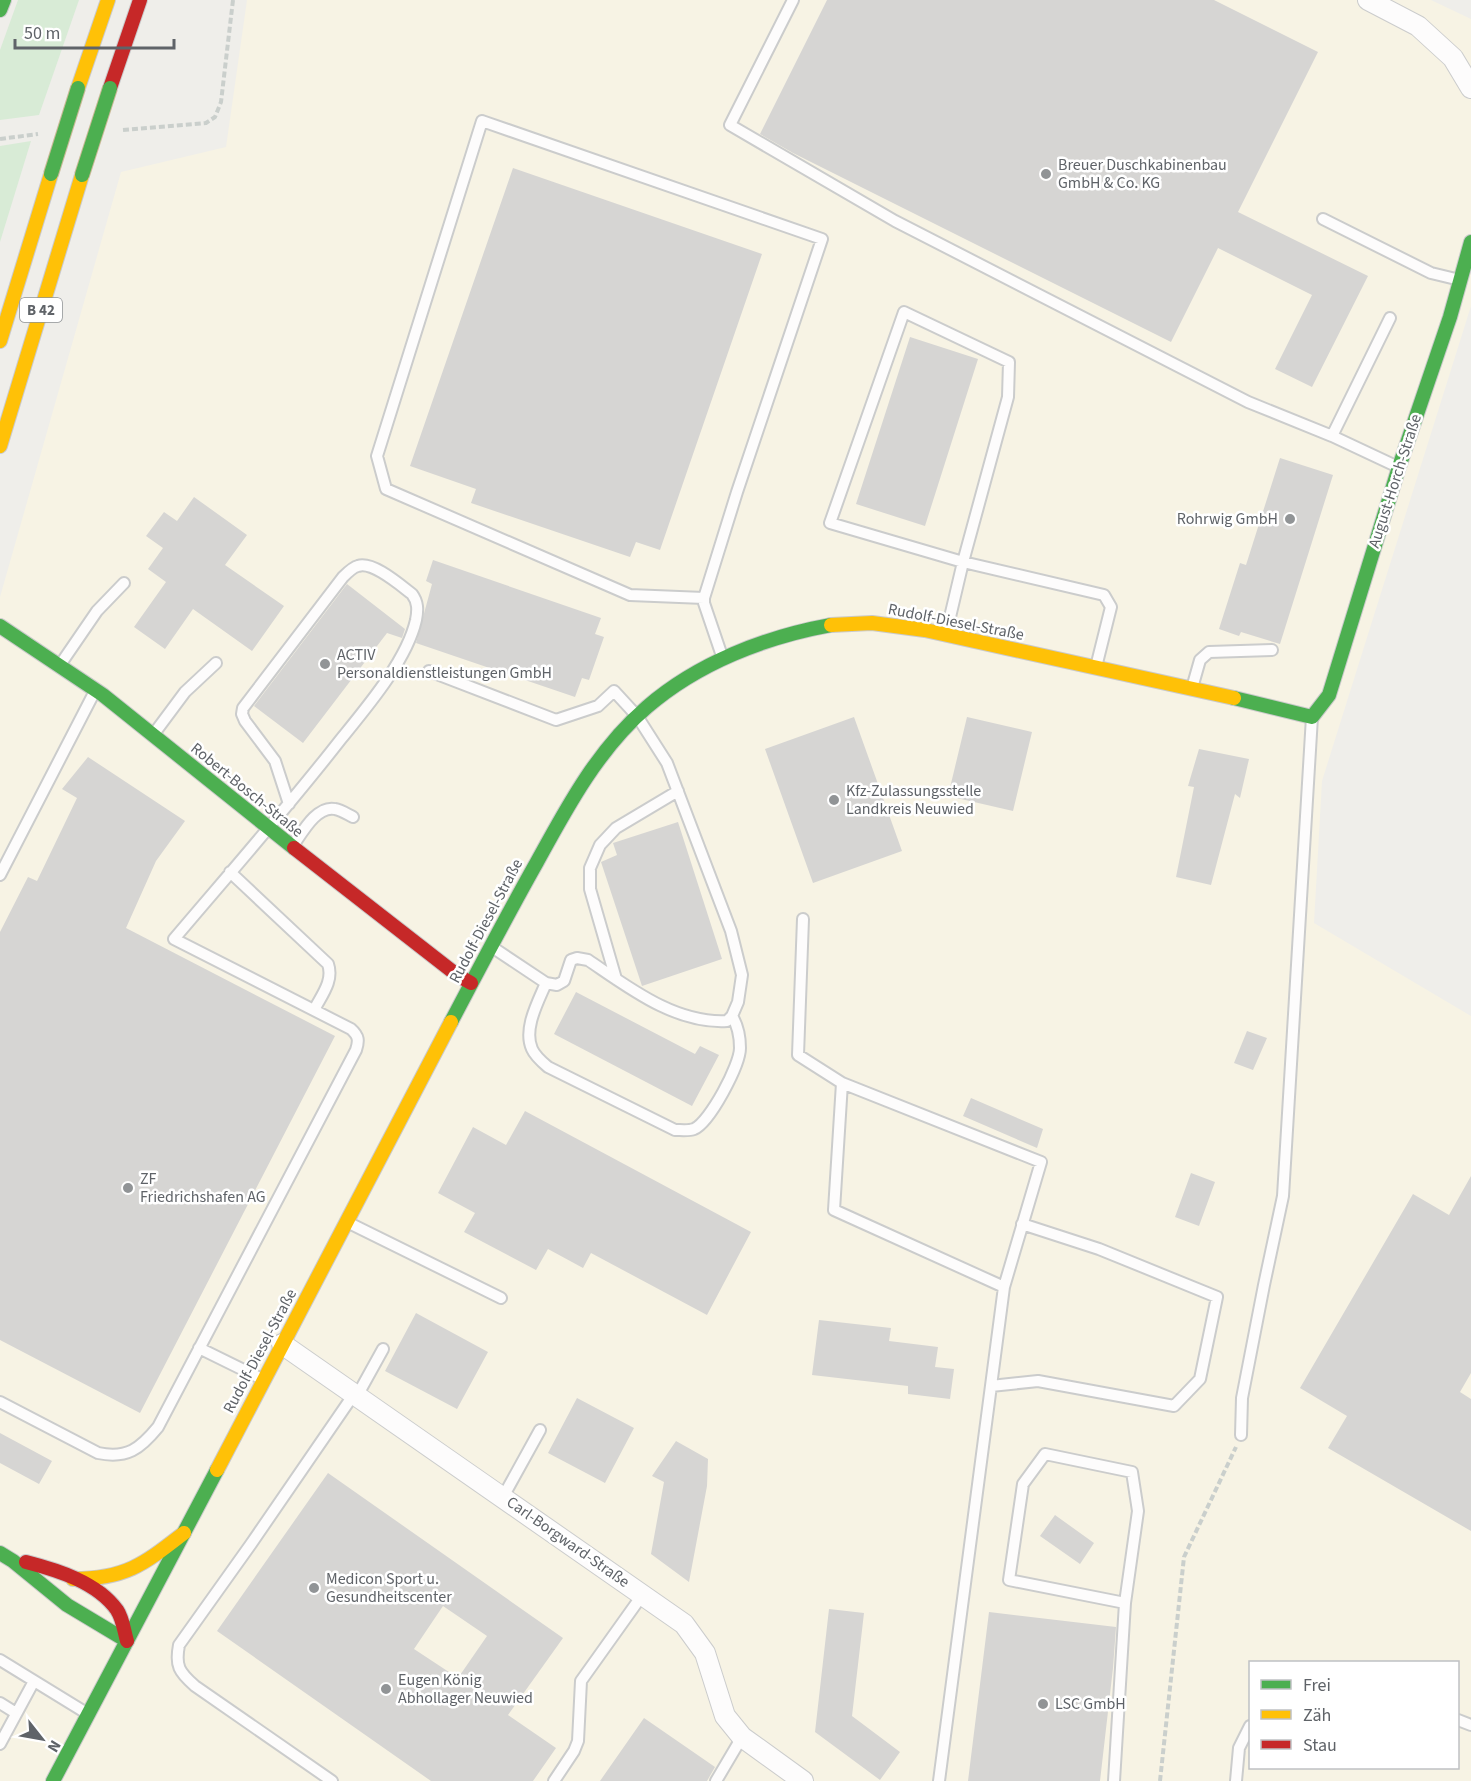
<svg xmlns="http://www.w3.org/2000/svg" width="1471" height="1781" viewBox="0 0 1471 1781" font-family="'Source Sans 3',sans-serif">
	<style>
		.commercial { fill: #f7f3e4; fill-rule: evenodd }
		.green { fill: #d8ebd6 }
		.building { fill: #d6d5d3; fill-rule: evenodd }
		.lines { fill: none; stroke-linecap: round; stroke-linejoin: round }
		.lane-casing { stroke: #cbcccc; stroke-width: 14 }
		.street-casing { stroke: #cbcccc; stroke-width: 22 }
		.fast-casing { stroke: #cacacb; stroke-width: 16 }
		.slow-casing { stroke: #cacacb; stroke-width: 16 }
		.jam-casing { stroke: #cacacb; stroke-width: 16 }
		.path { stroke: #cacfcc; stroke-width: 4; stroke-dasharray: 6 3; stroke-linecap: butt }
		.lane { stroke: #fdfcfc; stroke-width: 10 }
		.street { stroke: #fdfcfc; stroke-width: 20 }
		.fast { stroke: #4caf50; stroke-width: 14 }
		.slow { stroke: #ffc107; stroke-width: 14 }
		.jam { stroke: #c62828; stroke-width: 14 }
		.fast-bridge-casing { stroke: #c8b996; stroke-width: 16; stroke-linecap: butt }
		.fast-bridge { stroke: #4caf50; stroke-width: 14 }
		.poi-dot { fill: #919496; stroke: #fff; stroke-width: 2 }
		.labels { text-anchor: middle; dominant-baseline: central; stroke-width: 5; stroke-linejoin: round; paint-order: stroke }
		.shield { fill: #fff; stroke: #8f9295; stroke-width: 1.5 }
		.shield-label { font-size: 15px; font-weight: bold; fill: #5f6368 }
		.poi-label { font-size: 16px; fill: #5f6368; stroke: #fff; text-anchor: start }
		.street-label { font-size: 16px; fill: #5f6368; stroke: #fff }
	</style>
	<rect width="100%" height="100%" fill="#efeeea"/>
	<!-- commercial -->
	<path class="commercial" d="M 247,0 L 1431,0 L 1471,19 L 1471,306 L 1322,781 L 1314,923 L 1471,1016 L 1471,1781 L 0,1781 L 0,597 L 121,172 L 226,147 ZM 1250,1662 L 1458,1662 L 1458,1768 L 1250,1768 Z"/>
	<!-- green -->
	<path class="green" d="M 18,0 L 79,0 L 39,115 L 0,120 L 0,50 Z
		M 31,141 L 0,242 L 0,146 Z"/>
	<!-- building -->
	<path class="building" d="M 827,0 L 1214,0 L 1318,52 L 1238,212 L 1368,276 L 1312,387 L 1275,369 L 1312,295 L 1218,248 L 1171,342 L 793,153 L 760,134 Z
		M 513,168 L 762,254 L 660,550 L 636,542 L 630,557 L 471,503 L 476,489 L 410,466 Z
		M 910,337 L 978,359 L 925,526 L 856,504 Z
		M 1280,458 L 1333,475 L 1280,644 L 1241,632 L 1239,636 L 1219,629 L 1240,563 L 1246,565 Z
		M 194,497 L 247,535 L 225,565 L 284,606 L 252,651 L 193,609 L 165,649 L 134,627 L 166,582 L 148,569 L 163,548 L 146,536 L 164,512 L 177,521 Z
		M 433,560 L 601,618 L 595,634 L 604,637 L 589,680 L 582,678 L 575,697 L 416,643 L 432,584 L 426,581 Z
		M 347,584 L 405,629 L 402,638 L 387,633 L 303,743 L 254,706 Z
		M 854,717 L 902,851 L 813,883 L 765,749 Z
		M 967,717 L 1032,732 L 1013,811 L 948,796 Z
		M 1199,749 L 1249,759 L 1240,798 L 1235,794 L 1211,885 L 1176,877 L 1194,787 L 1188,786 Z
		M 88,757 L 185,821 L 156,861 L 126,928 L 335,1036 L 140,1413 L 0,1340 L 0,932 L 28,877 L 37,881 L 77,798 L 62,789 Z
		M 678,822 L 722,959 L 642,986 L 601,862 L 617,855 L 613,843 Z
		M 576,992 L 695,1054 L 700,1046 L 719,1055 L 692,1106 L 554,1034 Z
		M 1247,1031 L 1267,1038 L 1253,1070 L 1234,1063 Z
		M 971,1098 L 1043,1129 L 1037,1148 L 963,1116 Z
		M 525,1111 L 751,1232 L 707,1315 L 591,1253 L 583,1268 L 548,1249 L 536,1270 L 464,1232 L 475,1213 L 438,1193 L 473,1127 L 506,1145 Z
		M 1191,1173 L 1215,1182 L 1199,1226 L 1175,1217 Z
		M 1471,1176 L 1471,1373 L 1460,1392 L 1471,1399 L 1471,1531 L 1328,1448 L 1347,1416 L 1300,1388 L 1413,1194 L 1449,1215 Z
		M 416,1313 L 488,1352 L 457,1409 L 385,1371 Z
		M 819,1320 L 891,1328 L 889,1341 L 938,1347 L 935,1367 L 954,1369 L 950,1399 L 908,1394 L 908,1386 L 812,1375 Z
		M 577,1398 L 634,1428 L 605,1483 L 548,1453 Z
		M 0,1433 L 52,1461 L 39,1484 L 0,1463 Z
		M 676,1441 L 708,1459 L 707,1486 L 689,1582 L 651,1554 L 664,1482 L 652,1476 Z
		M 328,1473 L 563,1638 L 508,1715 L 556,1748 L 533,1781 L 431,1781 L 217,1631 ZM 443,1606 L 487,1636 L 458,1678 L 414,1649 Z
		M 1055,1515 L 1094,1543 L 1080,1564 L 1040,1536 Z
		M 829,1609 L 864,1613 L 852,1716 L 900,1752 L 880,1780 L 815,1732 Z
		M 989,1612 L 1116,1627 L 1113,1668 L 1100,1781 L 968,1781 Z
		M 644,1718 L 715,1767 L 707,1781 L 600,1781 Z"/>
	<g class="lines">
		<!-- lane casing -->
		<g class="lane-casing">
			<path id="lane" d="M 793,0 L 730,125 L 895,221 L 1248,402 L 1332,436 L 1398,467
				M 1323,219 L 1431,273 L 1460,280
				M 1332,436 L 1390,318
				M 704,598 L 630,595 L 386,489 L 377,456 L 482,121 L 822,239 L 737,492 L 704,598 L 704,603 L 723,659
				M 946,634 L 963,562 L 830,523 L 904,312 L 1009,362 L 1008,397 L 963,562 L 1104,595 L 1111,607 L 1096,667
				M 60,665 L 97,611 L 124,583
				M 429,671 L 556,720 L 598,706 L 614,691 L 637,716 L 667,763 L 731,931 L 742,975 L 738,1002 L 732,1016 L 727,1021 C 675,1024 628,987 588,960 L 577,958 L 571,960 L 564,981 L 557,985 L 546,983 L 492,947
				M 1192,688 L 1200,660 L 1209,652 L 1272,650
				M 153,735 L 185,692 L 216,663
				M 292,847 C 301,835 316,805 335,809 C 341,810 347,814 353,817
				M 230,872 L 328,964 C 334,981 321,996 314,1010
				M 0,875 L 95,691
				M 803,919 L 798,1055 L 842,1083
				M 616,979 L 590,889 L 590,868 L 600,845 L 616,828 L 678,791
				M 546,983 C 538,1002 523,1029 532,1049 C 535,1056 542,1062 548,1067 L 675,1130 C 681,1130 689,1131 694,1129 C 710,1122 740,1065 740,1048 C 740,1036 738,1026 732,1016
				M 347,1222 L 501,1298
				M 199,1348 L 264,1380
				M 991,1386 L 1038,1381 L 1174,1406 L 1200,1379 L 1217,1297 L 1099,1249 L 1022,1224
				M 357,1396 L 383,1349
				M 0,1402 L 98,1453 C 127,1459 140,1449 158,1427 L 356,1050 C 359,1041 359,1036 351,1029 L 174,939 C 230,873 288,807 341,739 C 367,707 407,660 416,620 C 418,610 418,602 412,594 C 400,585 373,561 358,566 C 353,567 347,573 343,577 L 243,708 L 242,714 L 245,721 L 275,761 L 289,804
				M 1241,1435 L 1242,1398 L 1264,1285 L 1283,1196 L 1312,717
				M 503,1497 L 540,1430
				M 0,1660 L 88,1714
				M 0,1703 L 16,1713
				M 1458,1720 L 1471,1725
				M 0,1744 L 34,1681
				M 332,1781 L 195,1686 C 179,1672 175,1666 179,1645 L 251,1544 L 354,1394
				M 554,1781 L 574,1751 L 578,1741 L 581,1681 L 643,1594
				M 716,1781 L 742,1737
				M 939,1781 L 1004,1287 L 1041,1162 L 842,1083 L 834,1210 L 1004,1287
				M 1114,1781 L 1125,1603 L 1138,1511 L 1132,1472 L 1045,1454 L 1023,1484 L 1009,1580 L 1125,1603
				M 1236,1781 L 1239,1748 L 1250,1726"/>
		</g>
		<!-- street casing -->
		<g class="street-casing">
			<path id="street" d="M 1368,0 L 1418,26 L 1453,58 L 1471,88
				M 282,1344 L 684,1624 L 705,1653 L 725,1716 L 742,1737 L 803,1781"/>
		</g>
		<!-- fast casing -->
		<g class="fast-casing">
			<path id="fast" d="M 0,10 L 4,0
				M 0,626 L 103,695 L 294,848
				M 1234,698 L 1312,717 L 1329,695 L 1399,467 L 1450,317 L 1471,242
				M 451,1022 C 479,969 507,915 537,862 C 567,807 598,749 647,707 C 698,663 765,637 831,625
				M 0,1553 L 13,1561 L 67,1605 L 127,1641
				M 53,1781 L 217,1470"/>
		</g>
		<!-- slow casing -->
		<g class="slow-casing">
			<path id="slow" d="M 78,88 L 108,0
				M 0,341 L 51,174
				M 0,446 L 82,175
				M 831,625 L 872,623 L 925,630 L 1234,698
				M 217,1470 L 451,1022
				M 73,1579 C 126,1579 144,1564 184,1533"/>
		</g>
		<!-- jam casing -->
		<g class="jam-casing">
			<path id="jam" d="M 110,88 L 140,0
				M 294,848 L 457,975 L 471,983
				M 26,1562 C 57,1570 97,1582 117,1610 C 123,1619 124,1631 127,1641"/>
		</g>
		<!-- path -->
		<path class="path" d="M 123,130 L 206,123 L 215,117 L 221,102 L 233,0
			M 0,139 L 38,134
			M 1160,1781 L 1184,1557 L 1236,1447"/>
		<!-- lane -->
		<use href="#lane" class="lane"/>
		<!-- street -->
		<use href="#street" class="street"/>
		<!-- fast -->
		<use href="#fast" class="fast"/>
		<!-- slow -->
		<use href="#slow" class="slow"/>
		<!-- jam -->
		<use href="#jam" class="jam"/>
		<!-- fast-bridge casing -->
		<g class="fast-bridge-casing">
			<path id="fast-bridge" d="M 51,174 L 78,88
				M 82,175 L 110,88"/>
		</g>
		<!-- fast-bridge -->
		<use href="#fast-bridge" class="fast-bridge"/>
	</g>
	<!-- markers -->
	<g class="poi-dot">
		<circle cx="1046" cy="174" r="6"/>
		<circle cx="1290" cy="519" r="6"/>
		<circle cx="325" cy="664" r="6"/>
		<circle cx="834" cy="800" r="6"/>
		<circle cx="128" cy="1188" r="6"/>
		<circle cx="314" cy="1588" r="6"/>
		<circle cx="386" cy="1689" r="6"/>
		<circle cx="1043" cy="1704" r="6"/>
	</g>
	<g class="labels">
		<!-- shield labels -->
		<rect class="shield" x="20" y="298" width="42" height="24" rx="4.5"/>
		<g class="shield-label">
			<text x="41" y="310">B 42</text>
		</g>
		<!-- poi labels -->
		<g class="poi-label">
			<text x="1058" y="165">Breuer Duschkabinenbau<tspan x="1058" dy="18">GmbH &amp; Co. KG</tspan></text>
			<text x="1278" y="519" text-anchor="end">Rohrwig GmbH</text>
			<text x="337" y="655">ACTIV<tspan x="337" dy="18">Personaldienstleistungen GmbH</tspan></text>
			<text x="846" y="791">Kfz-Zulassungsstelle<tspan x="846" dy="18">Landkreis Neuwied</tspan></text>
			<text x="140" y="1179">ZF<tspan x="140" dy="18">Friedrichshafen AG</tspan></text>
			<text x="326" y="1579">Medicon Sport u.<tspan x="326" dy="18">Gesundheitscenter</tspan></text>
			<text x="398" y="1680">Eugen König<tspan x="398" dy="18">Abhollager Neuwied</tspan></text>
			<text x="1055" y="1704">LSC GmbH</text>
		</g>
		<!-- street labels -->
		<g class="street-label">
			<text transform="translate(1395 481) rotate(-72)">August-Horch-Straße</text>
			<text transform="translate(956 622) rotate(11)">Rudolf-Diesel-Straße</text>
			<text transform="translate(247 790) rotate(39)">Robert-Bosch-Straße</text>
			<text transform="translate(486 921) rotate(-62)">Rudolf-Diesel-Straße</text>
			<text transform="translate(260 1351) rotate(-62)">Rudolf-Diesel-Straße</text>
			<text transform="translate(568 1542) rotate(35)">Carl-Borgward-Straße</text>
		</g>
	</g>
	<!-- legend -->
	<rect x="1249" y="1661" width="210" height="108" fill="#ffffff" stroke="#bfc1c3" stroke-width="1.5"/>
	<rect x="1261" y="1680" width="30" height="9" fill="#4caf50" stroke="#bfc1c3" stroke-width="1.5"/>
	<text x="1303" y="1691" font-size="18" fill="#5f6368">Frei</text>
	<rect x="1261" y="1710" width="30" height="9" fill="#ffc107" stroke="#bfc1c3" stroke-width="1.5"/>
	<text x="1303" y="1721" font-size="18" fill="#5f6368">Zäh</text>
	<rect x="1261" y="1740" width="30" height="9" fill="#c62828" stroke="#bfc1c3" stroke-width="1.5"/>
	<text x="1303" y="1751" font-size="18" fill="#5f6368">Stau</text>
	<!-- north arrow -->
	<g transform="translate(42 1739) rotate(121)" stroke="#ffffff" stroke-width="4.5" paint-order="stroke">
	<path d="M0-4.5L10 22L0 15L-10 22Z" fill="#5f6368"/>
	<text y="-9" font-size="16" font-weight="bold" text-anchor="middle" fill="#5f6368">N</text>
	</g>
	<!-- scale -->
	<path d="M15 39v9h159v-9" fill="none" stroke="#5f6368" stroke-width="3"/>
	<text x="24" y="39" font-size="18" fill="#5f6368" stroke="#ffffff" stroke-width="4.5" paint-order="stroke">50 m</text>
</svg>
